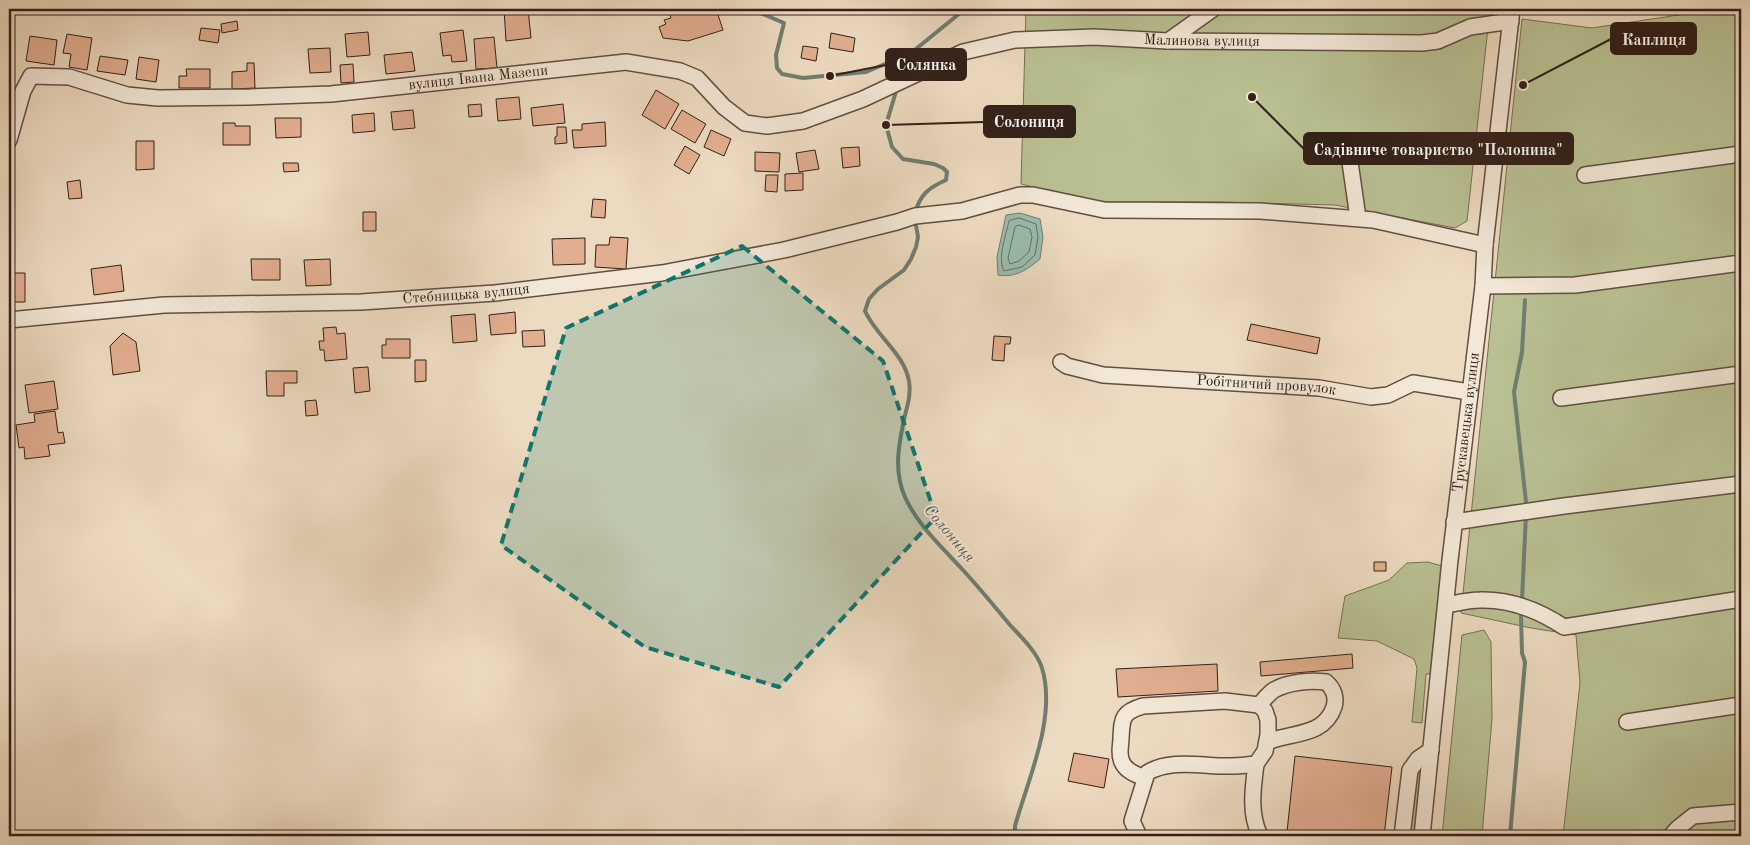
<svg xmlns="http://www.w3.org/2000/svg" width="1750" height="845" viewBox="0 0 1750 845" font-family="'Old Standard TT',serif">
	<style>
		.green { fill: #b9c092; stroke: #767055 }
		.water { fill: #9abcad; stroke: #707e71 }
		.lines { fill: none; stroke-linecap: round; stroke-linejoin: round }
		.shore { stroke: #666e62; stroke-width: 1 }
		.stream { stroke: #707e71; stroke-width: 4 }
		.building { fill: #e2ae90; stroke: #322018 }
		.minor-casing { stroke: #614f42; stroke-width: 18 }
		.minor { stroke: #f3e8d7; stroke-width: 15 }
		.marked { fill: #0f766e; fill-opacity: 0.2; stroke: #0f766e; stroke-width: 4; stroke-dasharray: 10 6; stroke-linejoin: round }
		.labels { text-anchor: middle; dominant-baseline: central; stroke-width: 4; stroke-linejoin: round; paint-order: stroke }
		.street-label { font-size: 15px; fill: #322018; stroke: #f3e8d7 }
		.water-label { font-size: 16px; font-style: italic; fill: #514f45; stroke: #f3e8d7 }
		.leader { fill: none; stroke: #322018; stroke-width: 2 }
		.callout-dot { fill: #322018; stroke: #f3e8d7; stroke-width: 2 }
		.callout { fill: #322018; stroke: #322018; stroke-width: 2 }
		.callout-label { font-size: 16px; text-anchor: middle; font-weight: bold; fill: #fff }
	</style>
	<rect width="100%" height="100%" fill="#eddbc1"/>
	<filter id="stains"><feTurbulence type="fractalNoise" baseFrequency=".004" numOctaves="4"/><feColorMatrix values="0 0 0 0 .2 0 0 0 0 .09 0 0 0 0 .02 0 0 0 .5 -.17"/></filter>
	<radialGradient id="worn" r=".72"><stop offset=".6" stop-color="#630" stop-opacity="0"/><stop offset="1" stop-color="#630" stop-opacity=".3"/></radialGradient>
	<!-- green -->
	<path class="green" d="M 1026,9 L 1490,9 L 1467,221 L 1455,228 L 1335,205 L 1218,202 L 1093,202 L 1021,184 Z
		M 1718,9 L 1741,9 L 1741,836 L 1563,836 L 1580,683 L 1576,635 L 1531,628 L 1461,613 L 1522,19 L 1592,28 Z
		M 1428,562 L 1442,566 L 1430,674 L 1426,674 L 1422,723 L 1412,722 L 1417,668 L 1414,659 L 1377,641 L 1338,638 L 1345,596 L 1389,580 L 1407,563 Z
		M 1484,630 L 1491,642 L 1492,719 L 1482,836 L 1442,836 L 1462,635 Z
		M 1417,766 L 1421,766 L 1415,836 L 1410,836 Z"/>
	<!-- water -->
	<path class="water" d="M 1020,213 L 1040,219 L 1043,237 L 1040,259 C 1027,270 1015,278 998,275 L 997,257 L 1006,215 Z"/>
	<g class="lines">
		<!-- shore -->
		<path class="shore" d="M 1019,218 L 1036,224 L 1038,237 L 1035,255 L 1022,267 L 1004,271 C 997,258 1006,235 1009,221 Z
			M 1019,225 L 1030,229 L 1032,237 L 1029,252 L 1019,261 L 1010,264 L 1008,258 L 1015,227 Z"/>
		<!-- stream -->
		<path class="stream" d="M 751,9 L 784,23 L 776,55 L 777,68 L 782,74 L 803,78 L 866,72 L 911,53
			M 902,75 L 911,53 L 965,9
			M 897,88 L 886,125 L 892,147 L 903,159 L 934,164 L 943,168 L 947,172 L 946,180 C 928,188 920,195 915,213
			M 915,220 L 918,237 L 916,247 L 911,259 L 904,270 L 878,289 L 869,299 L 865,311 C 876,336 904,353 909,381 C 911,393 908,404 905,415 C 899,443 893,470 905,497 C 917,524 940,545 961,568 C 978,586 994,606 1010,625 C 1021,637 1037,652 1042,668 C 1057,717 1028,779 1015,826 L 1015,836
			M 1525,300 L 1522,352 L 1514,392 L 1526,502
			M 1522,600 L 1526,514
			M 1510,836 L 1525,662 L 1522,653 L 1521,616"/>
	</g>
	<!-- building -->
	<path class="building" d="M 504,9 L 528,9 L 531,38 L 506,41 Z
		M 680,9 L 716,9 L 723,30 L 688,41 L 663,38 L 659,27 L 666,24 L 664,20 L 671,18 L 669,12 Z
		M 237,21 L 238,30 L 222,33 L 221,24 Z
		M 201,28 L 220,30 L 218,43 L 199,40 Z
		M 463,30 L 467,61 L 452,62 L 451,55 L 443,56 L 440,33 Z
		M 368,32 L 370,55 L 347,57 L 345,34 Z
		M 831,33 L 855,38 L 853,52 L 829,48 Z
		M 67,34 L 92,38 L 87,70 L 69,67 L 71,54 L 63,53 Z
		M 30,36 L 57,40 L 54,65 L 26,61 Z
		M 494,37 L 497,68 L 476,69 L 474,39 Z
		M 803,46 L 818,48 L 816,61 L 801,58 Z
		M 330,48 L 331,72 L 310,73 L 308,49 Z
		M 412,52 L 415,71 L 386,74 L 384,55 Z
		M 100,56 L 128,60 L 125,75 L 97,71 Z
		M 139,57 L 159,60 L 156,82 L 136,79 Z
		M 247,63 L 254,63 L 255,88 L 232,89 L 232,72 L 247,71 Z
		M 353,64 L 354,82 L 341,83 L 340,65 Z
		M 186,69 L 210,69 L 210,88 L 179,88 L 179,76 L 187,76 Z
		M 1520,80 L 1527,81 L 1526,87 L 1519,86 Z
		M 656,90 L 679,104 L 665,129 L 642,115 Z
		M 519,97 L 521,119 L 498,121 L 496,99 Z
		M 481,104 L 482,116 L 469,117 L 468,105 Z
		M 563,104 L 565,123 L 533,126 L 531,108 Z
		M 413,110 L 415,128 L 393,130 L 391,112 Z
		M 682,110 L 706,124 L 695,143 L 671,129 Z
		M 374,113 L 375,131 L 353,133 L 352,115 Z
		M 275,118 L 301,118 L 301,137 L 276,138 Z
		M 605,122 L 606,146 L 574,148 L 572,130 L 582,130 L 582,124 Z
		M 223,123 L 235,123 L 235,126 L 250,126 L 250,145 L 223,145 Z
		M 557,127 L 566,127 L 567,143 L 555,144 L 555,137 L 557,136 Z
		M 711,130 L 731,139 L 724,156 L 704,147 Z
		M 136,141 L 154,141 L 154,169 L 136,170 Z
		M 685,146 L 700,155 L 689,174 L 674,165 Z
		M 859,147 L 860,166 L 843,168 L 841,148 Z
		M 815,150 L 819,169 L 799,172 L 796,153 Z
		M 755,152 L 780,153 L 779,172 L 755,171 Z
		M 283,163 L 298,163 L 299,171 L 284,172 Z
		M 803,173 L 803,190 L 785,191 L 785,174 Z
		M 766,175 L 778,175 L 777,192 L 765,191 Z
		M 80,180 L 82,198 L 69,199 L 67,182 Z
		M 593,199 L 606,200 L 605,218 L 591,217 Z
		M 363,212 L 376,212 L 376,231 L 363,231 Z
		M 610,237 L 628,238 L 626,269 L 595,267 L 596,245 L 609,245 Z
		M 585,238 L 585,264 L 553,265 L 552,239 Z
		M 251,259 L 280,259 L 280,280 L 252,280 Z
		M 330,259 L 331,285 L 306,286 L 304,260 Z
		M 121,265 L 124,291 L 94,295 L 91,269 Z
		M 9,273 L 25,273 L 25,302 L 9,302 Z
		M 515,312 L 516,333 L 491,335 L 489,315 Z
		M 475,314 L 477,341 L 453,343 L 451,316 Z
		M 1251,324 L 1320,338 L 1317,354 L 1247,340 Z
		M 336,327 L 337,334 L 345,333 L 347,359 L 325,361 L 324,350 L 320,350 L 319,341 L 324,341 L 323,328 Z
		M 544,330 L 545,346 L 523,347 L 522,331 Z
		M 123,333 L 136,342 L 140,371 L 113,375 L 110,346 Z
		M 994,336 L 1011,337 L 1010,344 L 1005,344 L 1004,361 L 992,360 Z
		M 386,339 L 410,339 L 410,358 L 382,358 L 382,345 L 386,345 Z
		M 415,360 L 426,360 L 426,381 L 415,382 Z
		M 368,367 L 370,391 L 355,393 L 353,368 Z
		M 266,371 L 297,371 L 297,383 L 284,383 L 284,396 L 267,396 Z
		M 54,381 L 58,409 L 29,413 L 25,385 Z
		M 316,400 L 318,415 L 306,416 L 305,401 Z
		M 55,411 L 58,433 L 63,432 L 65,443 L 48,445 L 50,456 L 25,459 L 24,447 L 19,448 L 16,425 L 35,422 L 34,414 Z
		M 1374,562 L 1386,562 L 1386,571 L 1374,571 Z
		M 1352,654 L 1353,668 L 1261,676 L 1260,662 Z
		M 1217,664 L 1218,691 L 1118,697 L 1116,669 Z
		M 1074,753 L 1109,759 L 1104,788 L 1068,781 Z
		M 1295,756 L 1392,767 L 1384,836 L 1322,836 L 1287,832 Z"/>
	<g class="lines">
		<!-- minor casing -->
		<g class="minor-casing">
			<g id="minor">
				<path d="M 1168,41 L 1213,9"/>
				<path id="s1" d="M 9,140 L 23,91 L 31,76 L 69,77 L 127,95 L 158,98 L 250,97 L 331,94 L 626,62 L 680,71 L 697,78 L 724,107 L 745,123 L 767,126 L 803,121 L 863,99 L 963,52 L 1015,40 L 1094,37 L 1168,41 L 1422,43 L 1438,41 L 1470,27 L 1511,21"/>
				<path d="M 1348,148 L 1358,218"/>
				<path d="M 1585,175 L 1741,154"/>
				<path d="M 1483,286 L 1575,285 L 1741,263"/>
				<path id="s2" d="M 9,320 L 164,305 L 361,302 L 495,293 L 662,273 L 784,250 L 897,222 L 915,216 L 962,211 L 1020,195 L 1033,195 L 1104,210 L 1260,211 L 1373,220 L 1485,245"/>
				<path id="s3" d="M 1061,362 L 1067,366 L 1103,375 L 1319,388 L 1371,397 L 1388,395 L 1413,383 L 1469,392"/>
				<path d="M 1561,398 L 1741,374"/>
				<path d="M 1454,522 L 1564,506 L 1741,484"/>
				<path d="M 1446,605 C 1457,603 1469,600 1480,600 C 1511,599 1538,610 1564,627 L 1741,599"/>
				<path d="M 1259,705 C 1263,701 1268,694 1274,690 C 1288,682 1310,680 1326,682 C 1333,688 1337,697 1334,707 C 1324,737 1291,732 1267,742"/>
				<path d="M 1627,722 L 1741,705"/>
				<path d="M 1256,764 C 1253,788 1249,813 1260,836"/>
				<path d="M 1139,836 L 1132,821 L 1147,773 C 1171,758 1205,767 1232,766 C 1240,766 1248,765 1256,764 L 1265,751 L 1268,735 L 1268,720 L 1265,711 L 1259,705 L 1225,701 L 1143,706 C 1122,712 1122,718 1121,738 C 1121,746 1118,754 1122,762 C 1126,771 1135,774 1144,778"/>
				<path d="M 1402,836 L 1410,770 L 1418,759 L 1431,750"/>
				<path id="s4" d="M 1422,836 L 1450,560 L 1483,286 L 1485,245 L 1512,9"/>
				<path d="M 1671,836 L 1678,828 L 1693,816 L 1741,812"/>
			</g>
		</g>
		<!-- minor -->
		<use href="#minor" class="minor"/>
	</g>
	<!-- marked area -->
	<path class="marked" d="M 742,246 L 883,361 L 936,517 L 779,687 L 645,647 L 501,545 L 566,328 Z"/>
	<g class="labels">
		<!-- street labels -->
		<g class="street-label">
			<text stroke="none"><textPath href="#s1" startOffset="1280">Малинова вулиця</textPath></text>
			<text stroke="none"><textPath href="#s1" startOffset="519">вулиця Івана Мазепи</textPath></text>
			<text stroke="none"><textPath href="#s2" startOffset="458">Стебницька вулиця</textPath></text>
			<text stroke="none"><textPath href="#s3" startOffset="208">Робітничий провулок</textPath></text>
			<text stroke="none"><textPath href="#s4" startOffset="416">Трускавецька вулиця</textPath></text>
		</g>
		<!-- water labels -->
		<g class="water-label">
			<text transform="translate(949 534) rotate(50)">Солониця</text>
		</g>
	</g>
	<!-- callouts -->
	<path class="leader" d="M1523 85L1611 39M830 76L886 65M886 125L984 122M1252 97L1304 149"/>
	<g class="callout-dot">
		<circle cx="1523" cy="85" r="5"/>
		<circle cx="830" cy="76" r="5"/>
		<circle cx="886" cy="125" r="5"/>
		<circle cx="1252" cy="97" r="5"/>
	</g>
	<g class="callout">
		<rect x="1611" y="23" width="85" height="31" rx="5"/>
		<rect x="886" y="49" width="80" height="31" rx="5"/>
		<rect x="984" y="106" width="91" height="31" rx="5"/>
		<rect x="1304" y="133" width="269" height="31" rx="5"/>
	</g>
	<g class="callout-label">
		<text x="1654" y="45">Каплиця</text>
		<text x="926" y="70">Солянка</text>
		<text x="1029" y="127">Солониця</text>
		<text x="1438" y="155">Садівниче товариство "Полонина"</text>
	</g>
	<!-- margin -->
	<rect width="1750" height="845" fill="none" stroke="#eddbc1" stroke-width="30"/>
	<rect x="10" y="10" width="1730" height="825" fill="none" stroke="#322018" stroke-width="2.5"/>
	<rect x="15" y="15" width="1720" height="815" fill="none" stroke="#322018"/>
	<rect width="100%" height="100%" filter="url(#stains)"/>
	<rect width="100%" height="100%" fill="url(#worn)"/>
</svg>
